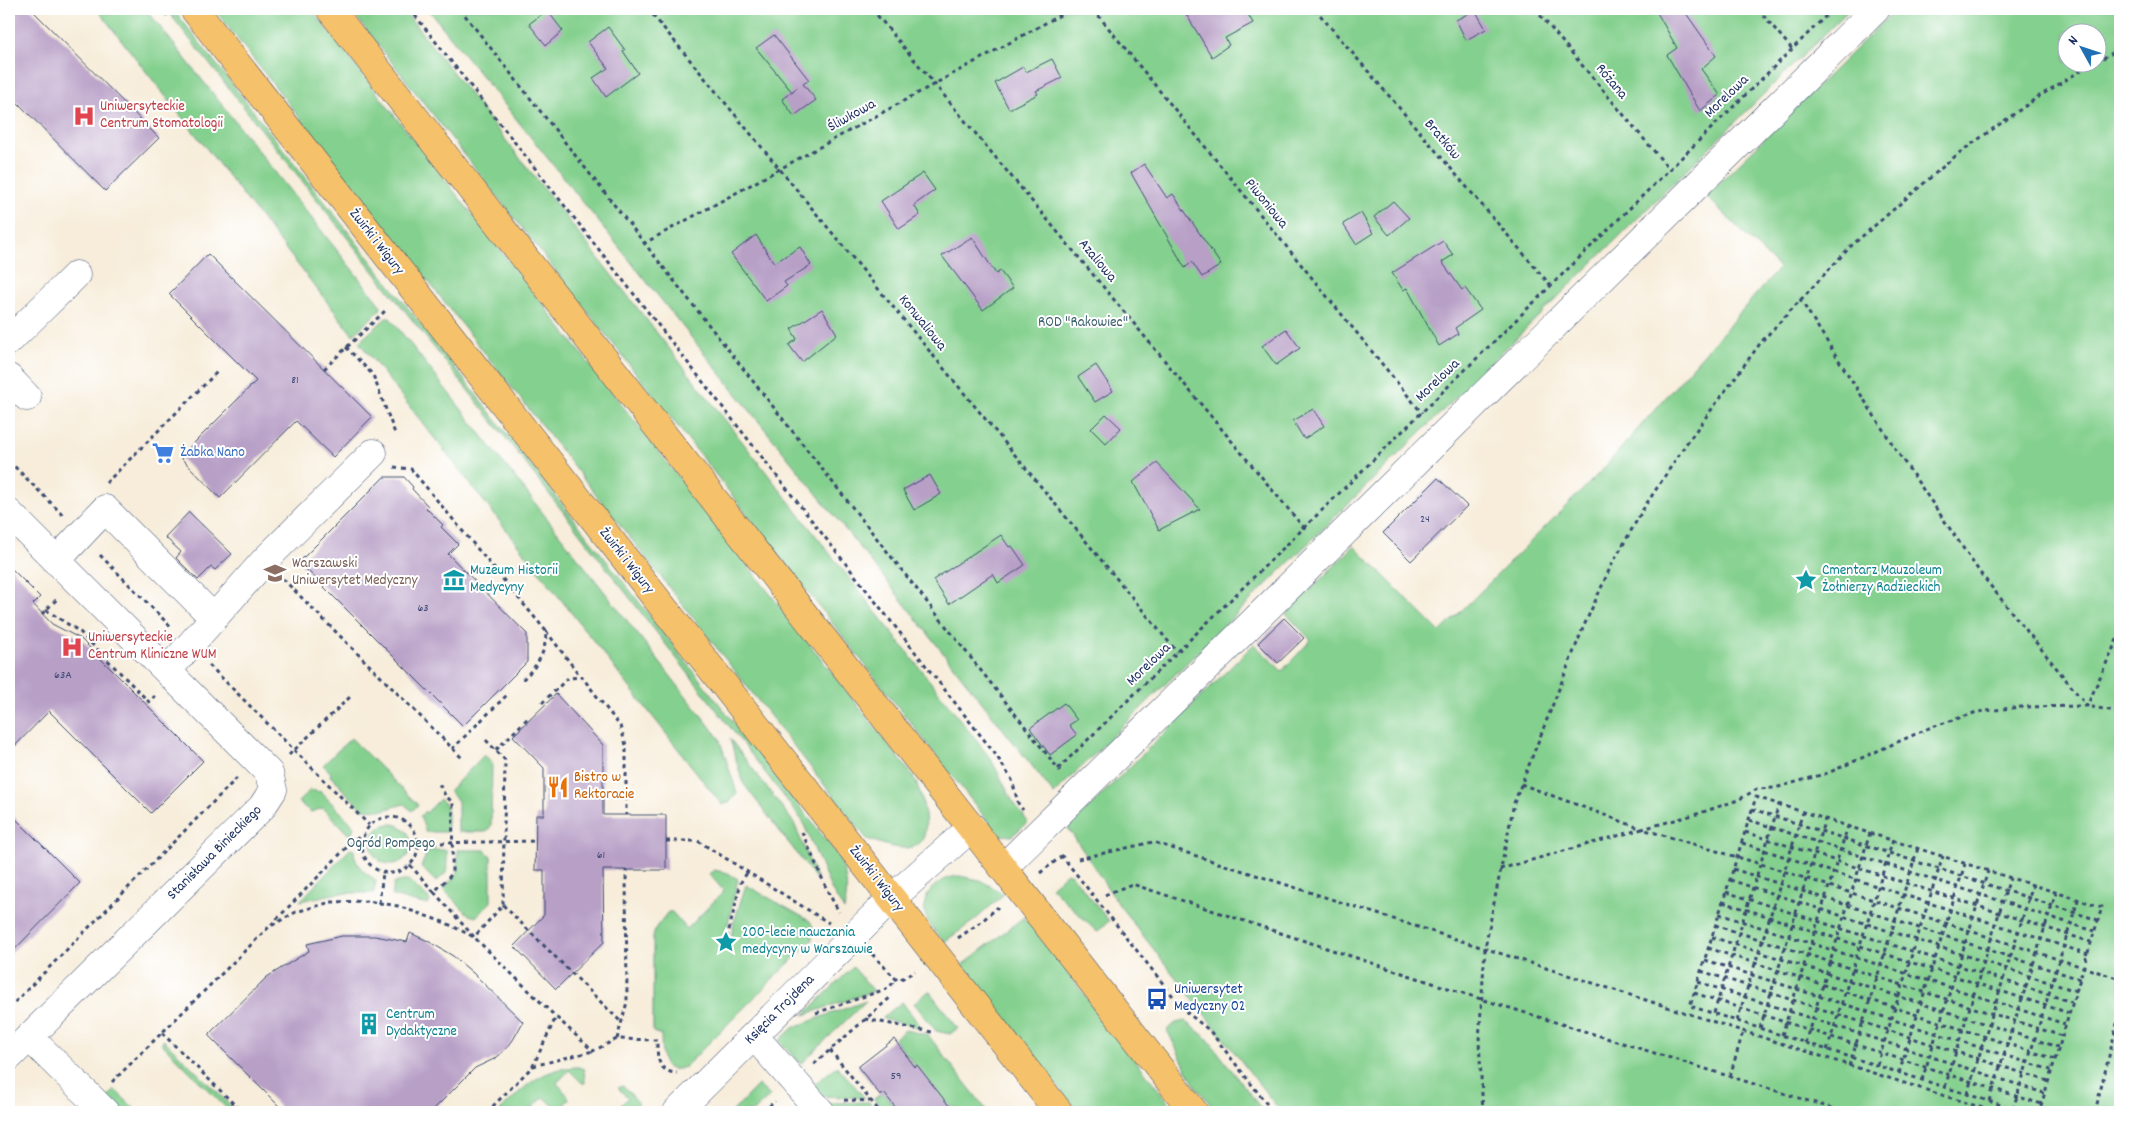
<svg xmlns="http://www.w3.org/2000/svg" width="2129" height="1121" viewBox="0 0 2129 1121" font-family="Dekko,sans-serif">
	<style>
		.green { fill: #84d08e; stroke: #508076; fill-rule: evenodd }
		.building { fill: #b79fc6 }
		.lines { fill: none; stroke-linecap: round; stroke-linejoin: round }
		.minor-casing { stroke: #3c4c71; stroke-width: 29 }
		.major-casing { stroke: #3c4c71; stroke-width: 29 }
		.path { stroke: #3c4c71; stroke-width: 3; stroke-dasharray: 4 4; stroke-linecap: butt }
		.minor { stroke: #fff; stroke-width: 28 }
		.major { stroke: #f5c16b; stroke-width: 28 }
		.labels { text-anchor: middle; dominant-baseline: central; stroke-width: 4; stroke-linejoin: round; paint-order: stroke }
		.number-label { font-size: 12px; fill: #424b78 }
		.street-label { font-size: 15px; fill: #1b2f5e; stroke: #fff }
		.health-label { font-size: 15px; fill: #be3a42; stroke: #fff; text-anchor: start }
		.park-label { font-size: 15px; fill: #3a5f6c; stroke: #fff }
		.shop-label { font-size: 15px; fill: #366cbe; stroke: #fff; text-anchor: start }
		.education-label { font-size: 15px; fill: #785e54; stroke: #fff; text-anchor: start }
		.culture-label { font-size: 15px; fill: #0d838f; stroke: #fff; text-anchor: start }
		.food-label { font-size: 15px; fill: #c56008; stroke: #fff; text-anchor: start }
		.transit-label { font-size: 15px; fill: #164399; stroke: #fff; text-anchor: start }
	</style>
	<rect width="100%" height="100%" fill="#fff"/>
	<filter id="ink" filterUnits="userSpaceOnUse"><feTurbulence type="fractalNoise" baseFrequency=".02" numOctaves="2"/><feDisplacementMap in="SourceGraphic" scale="10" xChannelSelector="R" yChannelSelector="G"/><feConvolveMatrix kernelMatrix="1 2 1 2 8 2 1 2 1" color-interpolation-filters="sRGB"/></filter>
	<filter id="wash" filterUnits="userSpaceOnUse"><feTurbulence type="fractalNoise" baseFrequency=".0096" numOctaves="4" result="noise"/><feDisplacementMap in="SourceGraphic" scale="20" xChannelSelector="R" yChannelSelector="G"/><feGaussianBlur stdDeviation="1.12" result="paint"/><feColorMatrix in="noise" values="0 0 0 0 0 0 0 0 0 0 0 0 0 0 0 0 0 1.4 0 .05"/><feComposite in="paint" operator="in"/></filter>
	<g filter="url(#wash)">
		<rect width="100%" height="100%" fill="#f7edda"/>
		<!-- green -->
		<path class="green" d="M 97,9 L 146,9 L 381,306 L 380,310 L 353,335 Z
			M 166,9 L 173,9 L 837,854 C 847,876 849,886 844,910 L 832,891 L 802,820 L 512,446 Z
			M 214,9 L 311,9 L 913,776 C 921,791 937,840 913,847 C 899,851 880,843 867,839 Z
			M 350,9 L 403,9 L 991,759 L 1012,800 L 1028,822 L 1012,836 L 999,835 L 994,829 Z
			M 428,9 L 1850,9 L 1054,794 L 881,574 Z
			M 1896,9 L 2120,9 L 2120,1112 L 1281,1112 L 1119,905 L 1068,828 L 1254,644 L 1282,671 L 1311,640 L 1286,614 L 1354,546 L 1440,632 L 1602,470 L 1779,268 L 1706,196 ZM 2066,32 L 2096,32 L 2096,62 L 2066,62 Z
			M 386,318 L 390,318 L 719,738 L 737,793 L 730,802 L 722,805 L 359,342 Z
			M 351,738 L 418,805 L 412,811 L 404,804 L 383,810 L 362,809 L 340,787 L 341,785 L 330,776 L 331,773 L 323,765 Z
			M 730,739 L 794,823 L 817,880 L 743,783 Z
			M 484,755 L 492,762 L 491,826 L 486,832 L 458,832 L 458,801 L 449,791 Z
			M 310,790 L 321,792 L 354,826 L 351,837 L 323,808 L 311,812 L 298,802 Z
			M 440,799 L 447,806 L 447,832 L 426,832 L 420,816 L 425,811 L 426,813 Z
			M371 844a20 20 0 1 1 40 0a20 20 0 1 1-40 0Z
			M 350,849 L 354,850 C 354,864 365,874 376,880 L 374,893 L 339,893 L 300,901 Z
			M 428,850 L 447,850 L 447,872 L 436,882 L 421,867 Z
			M 458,850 L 485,850 L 491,856 L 491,902 L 476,917 L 469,915 L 443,889 L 457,874 Z
			M 714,870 L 728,873 L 738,879 L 728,924 L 721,942 L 730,943 L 734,922 L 746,885 L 810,921 L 813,927 L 812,940 L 685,1067 C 659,1077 662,1052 661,1035 L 653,1032 L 653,936 L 656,927 L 668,912 L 672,912 L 687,929 L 724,891 L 709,874 Z
			M 1067,873 L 1072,875 L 1109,921 L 1097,932 L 1051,887 Z
			M 959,876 L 980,880 L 1004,894 L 975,920 L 944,942 C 939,935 930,927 927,919 C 917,896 937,878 959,876 Z
			M 408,880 L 430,900 L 429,904 C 421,905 402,898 392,896 L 394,883 Z
			M 1024,917 L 1176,1112 L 1078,1112 L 962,965 Z
			M 853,967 L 874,991 L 804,1015 Z
			M 929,991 L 958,1028 L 950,1034 L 936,1031 L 914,1003 Z
			M 866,1001 L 801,1064 L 779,1041 L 794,1027 Z
			M 902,1002 L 922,1028 L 883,1019 L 883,1017 Z
			M 1185,1021 L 1207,1038 L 1264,1112 L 1216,1112 L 1194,1084 L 1167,1030 L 1176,1023 Z
			M 905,1030 L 928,1035 L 988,1112 L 959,1112 L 954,1106 L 951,1109 L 894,1039 Z
			M 164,1040 L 237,1112 L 230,1112 L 161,1043 Z
			M 578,1067 L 584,1069 L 585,1083 L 582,1083 L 569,1070 L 557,1083 L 568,1096 L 569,1100 L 560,1108 L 556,1108 L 544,1097 L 528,1112 L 499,1112 C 524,1087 541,1068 578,1067 Z
			M 836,1067 L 838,1067 L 865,1098 L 820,1096 L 812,1086 Z
			M 758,1085 L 770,1096 L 753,1112 L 732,1112 Z
			M 623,1086 L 638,1102 L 639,1112 L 614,1112 L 628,1098 L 618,1088 Z
			M 115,1090 L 138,1112 L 122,1112 L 107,1098 Z
			M 883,1092 L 899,1112 L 884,1112 L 874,1099 Z
			M 869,1102 L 874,1109 L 871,1112 L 831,1112 L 823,1103 Z"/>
		<g id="blocks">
			<!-- building -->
			<path class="building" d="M 9,9 L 31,9 L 159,138 L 105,191 L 9,94 Z
				M 1183,9 L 1245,9 L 1253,23 L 1225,38 L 1229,45 L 1212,57 Z
				M 1655,9 L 1683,9 L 1716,56 L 1701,69 L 1720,95 L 1700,111 L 1667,55 L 1677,48 Z
				M 547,10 L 563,31 L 546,45 L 529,24 Z
				M 1475,10 L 1486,29 L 1466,40 L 1456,20 Z
				M 608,27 L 625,50 L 623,51 L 638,73 L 606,97 L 593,78 L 608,68 L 588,42 Z
				M 774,35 L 809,80 L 803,84 L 816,100 L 794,116 L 782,99 L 798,87 L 792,92 L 756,48 Z
				M 1052,59 L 1062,78 L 1036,91 L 1038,94 L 1009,109 L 995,83 L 1023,67 L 1026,72 Z
				M 1144,164 L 1167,198 L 1173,194 L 1221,265 L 1202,277 L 1192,262 L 1185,268 L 1131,173 Z
				M 923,173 L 935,190 L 914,205 L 920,215 L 899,229 L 881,201 Z
				M 1393,201 L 1409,218 L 1389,235 L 1374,217 Z
				M 1361,213 L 1373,233 L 1356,244 L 1343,224 Z
				M 756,235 L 774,263 L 800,247 L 811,265 L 784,282 L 787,286 L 766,301 L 731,254 Z
				M 972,237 L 996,274 L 1000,271 L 1013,288 L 983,310 L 942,256 Z
				M 1443,241 L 1453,255 L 1442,262 L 1462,290 L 1465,288 L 1481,310 L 1455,328 L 1458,334 L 1439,346 L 1407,288 L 1403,290 L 1392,273 Z
				M 208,254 L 372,417 L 333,457 L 296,421 L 220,498 L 180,457 L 256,381 L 169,294 Z
				M 822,309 L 837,334 L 802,362 L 789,345 L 797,339 L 791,329 Z
				M 1286,329 L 1300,348 L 1276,365 L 1262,346 Z
				M 1096,365 L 1113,391 L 1095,402 L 1078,377 Z
				M 1313,409 L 1324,426 L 1304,439 L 1293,421 Z
				M 1106,414 L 1121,428 L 1106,444 L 1091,429 Z
				M 1157,463 L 1200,509 L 1159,530 L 1133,482 Z
				M 930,475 L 941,494 L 914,510 L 903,490 Z
				M 384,477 L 404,477 L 413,487 L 412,489 L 428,506 L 426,508 L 443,525 L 441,527 L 458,544 L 448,554 L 527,634 L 527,662 L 463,726 L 299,562 Z
				M 1438,478 L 1467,506 L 1411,561 L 1383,533 Z
				M 189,512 L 232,554 L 215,570 L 211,567 L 198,580 L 176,558 L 181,552 L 165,537 Z
				M 1001,535 L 1009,547 L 1012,546 L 1025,565 L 998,583 L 993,574 L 949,604 L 933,580 Z
				M 9,566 L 40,597 L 33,604 L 52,624 L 81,639 L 203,761 L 151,813 L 49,711 L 9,752 Z
				M 1284,618 L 1304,638 L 1278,663 L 1258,643 Z
				M 556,694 L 603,745 L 603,815 L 666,815 L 666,870 L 603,870 L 604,942 L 556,989 L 514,946 L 544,915 L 544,870 L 535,870 L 536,815 L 544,815 L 544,768 L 513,736 Z
				M 1064,703 L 1077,720 L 1069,725 L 1077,735 L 1050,755 L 1030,728 Z
				M 9,812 L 80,883 L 9,955 Z
				M 410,933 L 428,941 L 453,956 L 473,973 L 523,1022 L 513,1040 L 506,1049 L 496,1058 L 475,1068 L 431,1112 L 285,1112 L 208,1035 L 267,977 L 309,951 L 307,944 L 342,936 L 375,936 L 407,942 Z
				M 894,1039 L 915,1067 L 917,1065 L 954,1112 L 899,1112 L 884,1093 L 881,1096 L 858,1067 Z"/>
		</g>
	</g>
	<g filter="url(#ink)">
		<use href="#blocks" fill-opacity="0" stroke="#3c4c71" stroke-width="1"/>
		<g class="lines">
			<!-- minor casing -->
			<g class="minor-casing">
				<path id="minor" d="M 9,341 L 76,275
					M 9,378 L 27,397
					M 9,513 L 269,773 L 273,790 L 262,807 L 9,1057
					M 56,561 L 105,509 L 214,618
					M 167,671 L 265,560 L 373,453
					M 1004,867 L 1876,9
					M 754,1036 L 821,1112
					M 29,1037 L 105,1112
					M 677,1112 L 891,899 L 972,827"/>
			</g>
			<!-- major casing -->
			<g class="major-casing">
				<path id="major" d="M 194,9 L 1059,1112
					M 330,9 L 1194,1112"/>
			</g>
			<!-- path -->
			<path class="path" d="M 162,9 L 167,16
				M 410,9 L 996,755 L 1012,780 L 1018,803 L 1023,810
				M 460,9 L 1060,771
				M 648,9 L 1177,652
				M 872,9 L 1304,528
				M 1093,9 L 1422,413
				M 1315,9 L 1551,286
				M 1535,9 L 1669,169
				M 1758,9 L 1792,49
				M 2096,62 L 2120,49
				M 643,244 L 1071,9
				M 1800,299 L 1896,450 L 1981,574 L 2087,706 L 2120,633
				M 346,347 L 373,375 L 396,436
				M 324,369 L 387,309
				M 9,461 L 63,515
				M 394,467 L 411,469 L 546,631 C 546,654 537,666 521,681
				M 106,483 L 218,371
				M 100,555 L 171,627
				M 283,579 L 463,759
				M 46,610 L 80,632 L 149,702 L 155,696
				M 42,614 L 58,598
				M 546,631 L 581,677
				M 209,665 L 369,825
				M 542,703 L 568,678 L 582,677 L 620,726 L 626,745 L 626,815
				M 452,749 L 508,694
				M 496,750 L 530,716
				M 289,755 L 352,695
				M 1058,769 L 1833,9
				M 1521,784 L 1642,829 L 1697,814 L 1738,800 L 1757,789 L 1775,788 L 1828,773 L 1929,728 L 1977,712 L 2021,707 L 2087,706 L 2120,712
				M 1752,809 L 2098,920
				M362 845a28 28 0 1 1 56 0a28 28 0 1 1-56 0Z
				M 1749,820 L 2094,931
				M 802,832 L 828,892 L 839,912
				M 1745,832 L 2091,942
				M 666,841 L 698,841 L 829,923
				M 1742,843 L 2088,954
				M 385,844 L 536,841
				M 1061,855 L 1184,1010 L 1210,1031 L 1273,1112
				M 1078,859 L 1153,842 L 1995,1112
				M 410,865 L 434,892 L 452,874 L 453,803 L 445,795 L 439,784
				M 1500,869 L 1642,829 L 1761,864 L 2120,979
				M 1733,869 L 2080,979
				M 1040,873 L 1062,856
				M 1730,880 L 2076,991
				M 434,892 L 474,937 L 503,905 L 505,760 L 484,738
				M 1726,892 L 2072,1002
				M 1105,895 L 1132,884 L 1481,999 L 1844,1112
				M 1723,902 L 2069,1013
				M 379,903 L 383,873
				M 503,905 L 621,1022
				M 1719,914 L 2065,1024
				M 271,925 L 349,845 L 362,835
				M 1715,925 L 2062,1036
				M 1712,937 L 2058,1047
				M 727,938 L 741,882 L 747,873
				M 958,938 L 981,922 L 998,907
				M 1708,948 L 2055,1059
				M 872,954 L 897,980 L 903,978 L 915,971
				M 1705,960 L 2051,1070
				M 1701,971 L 2048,1081
				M 1698,982 L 2044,1093
				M 1694,993 L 2041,1104
				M 9,1008 L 237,778
				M 816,1013 L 886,989 L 890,987 L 895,979
				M 1714,1013 L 1779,804
				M 865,1019 L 932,1032
				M 1737,1021 L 1803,812
				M 1760,1028 L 1825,819
				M 162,1033 L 242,1112
				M 1782,1035 L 1848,826
				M 617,1039 L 627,1002 L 626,870
				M 1805,1043 L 1870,833
				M 830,1050 L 880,1112
				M 1827,1050 L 1893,840
				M 814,1064 L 892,996
				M 1877,1065 L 1943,856
				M 533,1066 L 593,1051
				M 1849,1066 L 1918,848
				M 1899,1073 L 1965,864
				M 1730,1076 L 1743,1032
				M 1922,1080 L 1988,871
				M 112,1082 L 269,927 L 296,912 L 331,902 L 368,901 L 398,906 L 446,923 L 474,937 L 556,1017
				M 1945,1087 L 2010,878
				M 1967,1094 L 2033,885
				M 844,1100 L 870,1101
				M 1989,1101 L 2056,893
				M 2013,1109 L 2078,900
				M 487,1112 L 533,1066 L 556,1017 L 593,1051 L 617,1039 L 657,1040 C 657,1056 657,1072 677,1073
				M 763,1112 L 775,1101
				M 1483,1112 L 1479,1041 L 1485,948 L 1514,803 L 1583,628 L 1611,566 L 1645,506 L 1686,444 L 1762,341 L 1851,246 L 1959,153 L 2038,97 L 2095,62
				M 2023,1112 L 1690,1006 L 1756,797 L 2102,907 L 2039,1112
				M 2095,1112 L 2120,1012"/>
			<!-- minor -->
			<use href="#minor" class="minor"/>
			<!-- major -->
			<use href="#major" class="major"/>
		</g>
	</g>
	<!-- icons -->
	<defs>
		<g id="hospital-bare" transform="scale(1.725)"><path d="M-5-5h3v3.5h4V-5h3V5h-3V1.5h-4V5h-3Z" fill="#e0444e" stroke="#fff" stroke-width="2.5" paint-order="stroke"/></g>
		<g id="supermarket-bare" transform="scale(1.725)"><path d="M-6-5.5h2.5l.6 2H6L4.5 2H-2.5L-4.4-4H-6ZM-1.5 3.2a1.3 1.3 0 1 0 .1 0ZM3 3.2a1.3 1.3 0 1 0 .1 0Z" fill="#3f7fe0" stroke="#fff" stroke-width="2.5" paint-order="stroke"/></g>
		<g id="university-bare" transform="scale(1.725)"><path d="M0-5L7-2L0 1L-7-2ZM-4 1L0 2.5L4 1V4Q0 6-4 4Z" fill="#8d6e63" stroke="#fff" stroke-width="2.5" paint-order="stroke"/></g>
		<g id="museum-bare" transform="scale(1.725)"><path d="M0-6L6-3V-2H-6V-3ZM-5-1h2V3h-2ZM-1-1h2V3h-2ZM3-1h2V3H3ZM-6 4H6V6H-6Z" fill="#0f9aa8" stroke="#fff" stroke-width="2.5" paint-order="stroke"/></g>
		<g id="sight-bare" transform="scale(1.725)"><path d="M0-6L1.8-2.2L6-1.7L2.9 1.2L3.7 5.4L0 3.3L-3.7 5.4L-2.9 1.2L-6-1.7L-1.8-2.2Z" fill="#0f9aa8" stroke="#fff" stroke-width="2.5" paint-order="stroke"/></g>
		<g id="restaurant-bare" transform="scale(1.725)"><path d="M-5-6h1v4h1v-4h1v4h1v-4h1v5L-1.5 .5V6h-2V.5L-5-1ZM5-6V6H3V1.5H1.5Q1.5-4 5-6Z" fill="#e8710a" stroke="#fff" stroke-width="2.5" paint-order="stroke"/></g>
		<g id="bus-bare" transform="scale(1.725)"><path d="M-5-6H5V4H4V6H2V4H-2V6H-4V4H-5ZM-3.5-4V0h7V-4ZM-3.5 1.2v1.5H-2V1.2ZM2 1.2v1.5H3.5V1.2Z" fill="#1a4fb4" stroke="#fff" stroke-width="2.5" paint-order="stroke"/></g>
		<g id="building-bare" transform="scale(1.725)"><path d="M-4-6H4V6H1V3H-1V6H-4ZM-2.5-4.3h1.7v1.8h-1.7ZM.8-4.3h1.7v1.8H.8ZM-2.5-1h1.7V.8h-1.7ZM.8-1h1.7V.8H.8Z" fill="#0f9aa8" stroke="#fff" stroke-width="2.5" paint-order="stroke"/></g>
	</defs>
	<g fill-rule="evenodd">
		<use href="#hospital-bare" x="84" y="116"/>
		<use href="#supermarket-bare" x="163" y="453"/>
		<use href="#university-bare" x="275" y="573"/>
		<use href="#museum-bare" x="454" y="580"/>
		<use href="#sight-bare" x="1806" y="580"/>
		<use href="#hospital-bare" x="72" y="647"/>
		<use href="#restaurant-bare" x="558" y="787"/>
		<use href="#sight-bare" x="726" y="942"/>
		<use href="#bus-bare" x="1157" y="999"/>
		<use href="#building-bare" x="369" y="1024"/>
	</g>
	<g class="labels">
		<!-- number labels -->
		<g class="number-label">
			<text x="295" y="380">81</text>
			<text x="1425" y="519">24</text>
			<text x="423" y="608">63</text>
			<text x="63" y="675">63A</text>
			<text x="601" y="855">61</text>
			<text x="896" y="1076">59</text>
		</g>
		<!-- street labels -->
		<g class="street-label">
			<text transform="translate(1611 82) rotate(50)">Różana</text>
			<text transform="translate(1727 97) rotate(-44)">Morelowa</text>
			<text transform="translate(852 116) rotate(-29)">Śliwkowa</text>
			<text transform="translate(1442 140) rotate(50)">Bratków</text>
			<text transform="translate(1266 204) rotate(51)">Piwoniowa</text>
			<text transform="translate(376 242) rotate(52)">Żwirki i Wigury</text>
			<text transform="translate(1097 261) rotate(50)">Azaliowa</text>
			<text transform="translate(922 323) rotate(51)">Konwaliowa</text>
			<text transform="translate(1438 381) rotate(-44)">Morelowa</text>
			<text transform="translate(626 561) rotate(52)">Żwirki i Wigury</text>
			<text transform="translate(1149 665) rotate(-44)">Morelowa</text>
			<text transform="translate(215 853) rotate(-45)">Stanisława Binieckiego</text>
			<text transform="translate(876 879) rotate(52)">Żwirki i Wigury</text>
			<text transform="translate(780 1010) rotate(-45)">Księcia Trojdena</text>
		</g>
		<!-- health labels -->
		<g class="health-label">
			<text x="100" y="107">Uniwersyteckie<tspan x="100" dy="17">Centrum Stomatologii</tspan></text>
			<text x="88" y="638">Uniwersyteckie<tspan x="88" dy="17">Centrum Kliniczne WUM</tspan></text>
		</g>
		<!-- park labels -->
		<g class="park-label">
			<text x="1083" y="323">ROD "Rakowiec"</text>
			<text x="391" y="844">Ogród Pompego</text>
		</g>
		<!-- shop labels -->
		<g class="shop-label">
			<text x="180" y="453">Żabka Nano</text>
		</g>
		<!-- education labels -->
		<g class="education-label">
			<text x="292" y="564">Warszawski<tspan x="292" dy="17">Uniwersytet Medyczny</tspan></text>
		</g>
		<!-- culture labels -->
		<g class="culture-label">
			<text x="470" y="571">Muzeum Historii<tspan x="470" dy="17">Medycyny</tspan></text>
			<text x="1822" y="571">Cmentarz Mauzoleum<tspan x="1822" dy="17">Żołnierzy Radzieckich</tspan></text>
			<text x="742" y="933">200-lecie nauczania<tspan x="742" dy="17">medycyny w Warszawie</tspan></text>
			<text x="386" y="1015">Centrum<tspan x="386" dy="17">Dydaktyczne</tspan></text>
		</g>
		<!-- food labels -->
		<g class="food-label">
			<text x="574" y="778">Bistro w<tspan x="574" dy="17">Rektoracie</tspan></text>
		</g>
		<!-- transit labels -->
		<g class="transit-label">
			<text x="1174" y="990">Uniwersytet<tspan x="1174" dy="17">Medyczny 02</tspan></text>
		</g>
	</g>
	<!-- margin -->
	<rect width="2129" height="1121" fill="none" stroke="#fff" stroke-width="30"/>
	<!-- north arrow -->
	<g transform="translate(2082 48) rotate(310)"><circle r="24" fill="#ffffff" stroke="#a4acbf"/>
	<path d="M0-4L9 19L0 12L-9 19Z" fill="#1f6fb2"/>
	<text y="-8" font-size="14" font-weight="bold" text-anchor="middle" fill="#1b2f5e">N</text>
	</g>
</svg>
